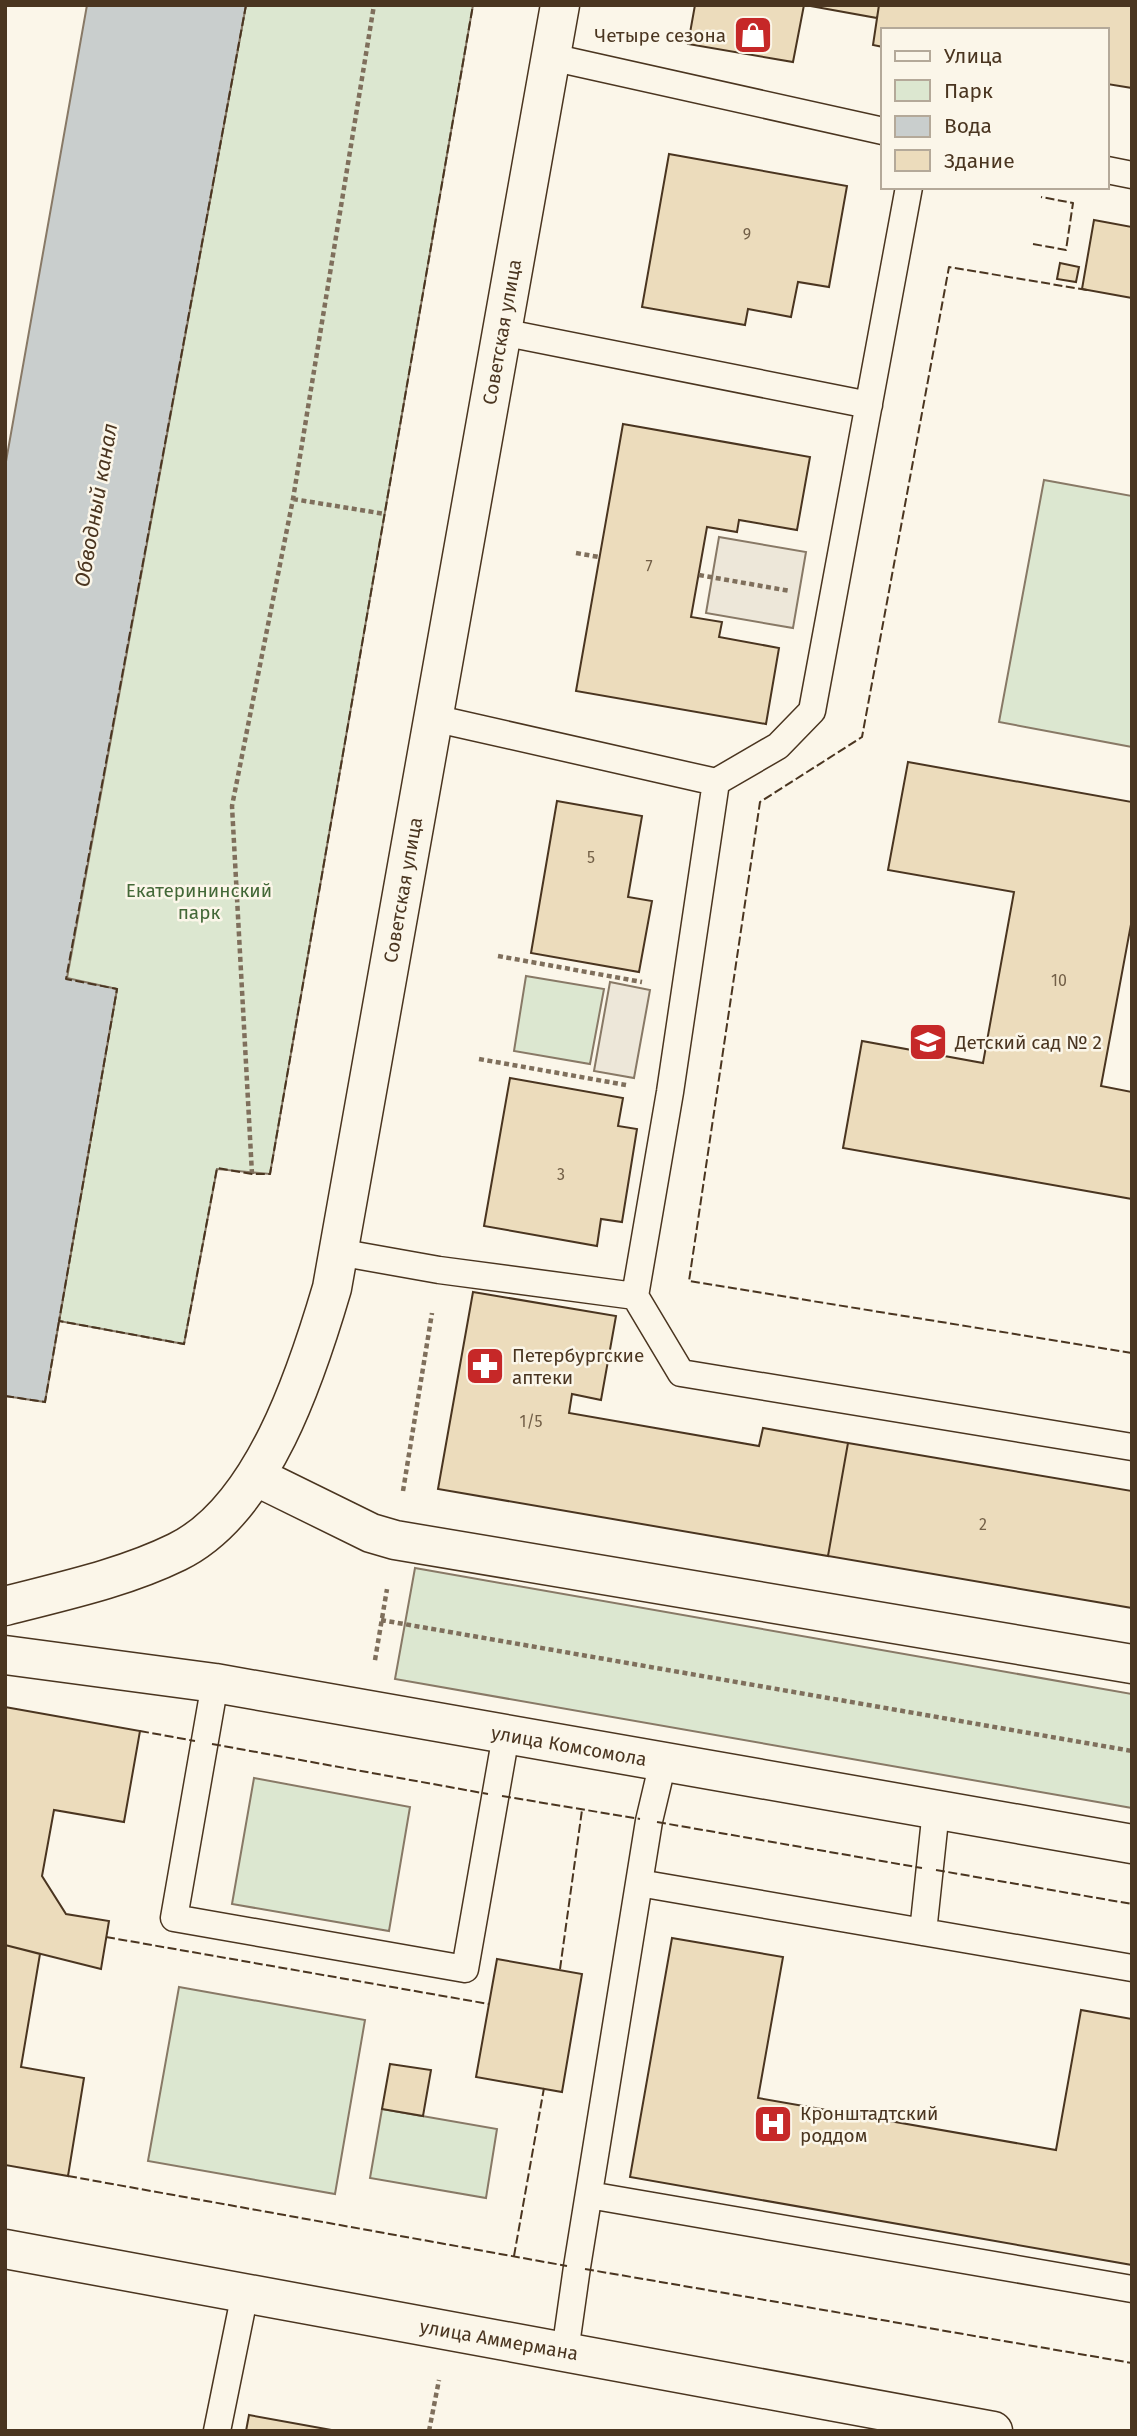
<svg xmlns="http://www.w3.org/2000/svg" width="1137" height="2436" viewBox="0 0 1137 2436" font-family="'Fira Sans',sans-serif">
	<style>
		.green { fill: #dce7d0; stroke: #887966; stroke-width: 2 }
		.parking { fill: #ede7d9; stroke: #887966; stroke-width: 2 }
		.water { fill: #c9cecd; stroke: #887966; stroke-width: 2 }
		.building { fill: #ecdcbc; stroke: #4a3520; stroke-width: 2 }
		.lines { fill: none; stroke-linecap: round; stroke-linejoin: round }
		.lane-casing { stroke: #4a3520; stroke-width: 29 }
		.secondary-casing { stroke: #4a3520; stroke-width: 41 }
		.path { stroke: #7f6f5c; stroke-width: 4.5; stroke-dasharray: 5 3.5; stroke-linecap: butt }
		.lane { stroke: #fbf6e9; stroke-width: 26 }
		.secondary { stroke: #fbf6e9; stroke-width: 38 }
		.fence { stroke: #4a3520; stroke-width: 2; stroke-dasharray: 9 3.5; stroke-linecap: butt }
		.labels { text-anchor: middle; dominant-baseline: central; stroke-width: 5; stroke-linejoin: round; paint-order: stroke }
		.number-label { font-size: 16px; fill: #725f47 }
		.poi-label { font-size: 19px; fill: #4a3520; stroke: #fbf6e9; text-anchor: start }
		.street-label { font-size: 19px; fill: #4a3520; stroke: #fbf6e9 }
		.park-label { font-size: 19px; fill: #436837; stroke: #fbf6e9 }
		.water-label { font-size: 21px; font-style: italic; fill: #4a3520; stroke: #fbf6e9 }
	</style>
	<rect width="100%" height="100%" fill="#fbf6e9"/>
	<!-- green -->
	<path class="green" d="M 246,5 L 473,5 L 270,1174 L 217,1169 L 184,1344 L 59,1321 L 117,989 L 66,979 Z
		M 1044,480 L 1132,496 L 1132,747 L 999,722 Z
		M 526,976 L 604,989 L 590,1064 L 514,1051 Z
		M 415,1568 L 1132,1694 L 1132,1808 L 395,1679 Z
		M 254,1778 L 410,1807 L 389,1931 L 232,1904 Z
		M 179,1987 L 365,2020 L 335,2194 L 148,2161 Z
		M 382,2109 L 497,2129 L 486,2198 L 370,2178 Z"/>
	<!-- parking -->
	<path class="parking" d="M 719,537 L 806,552 L 793,628 L 706,613 Z
		M 610,982 L 650,990 L 634,1078 L 594,1071 Z"/>
	<!-- water -->
	<path class="water" d="M 87,5 L 246,5 L 67,978 L 117,989 L 45,1402 L 5,1396 L 5,467 Z"/>
	<!-- building -->
	<path class="building" d="M 695,5 L 804,5 L 793,62 L 688,44 Z
		M 805,5 L 879,5 L 877,18 Z
		M 879,5 L 1132,5 L 1132,88 L 1107,84 L 1107,30 L 883,30 L 883,47 L 873,45 Z
		M 669,154 L 847,186 L 829,287 L 798,282 L 791,317 L 748,309 L 745,325 L 642,307 Z
		M 1094,220 L 1132,227 L 1132,298 L 1082,289 Z
		M 1060,263 L 1079,267 L 1076,282 L 1057,279 Z
		M 623,424 L 810,457 L 797,530 L 739,520 L 737,532 L 707,527 L 691,617 L 722,622 L 719,637 L 779,648 L 766,724 L 576,691 Z
		M 908,762 L 1132,802 L 1132,919 L 1101,1086 L 1132,1092 L 1132,1199 L 843,1148 L 862,1041 L 983,1063 L 1014,892 L 888,870 Z
		M 557,801 L 642,816 L 628,897 L 652,901 L 639,972 L 531,953 Z
		M 510,1078 L 623,1098 L 618,1126 L 637,1129 L 622,1222 L 601,1219 L 597,1246 L 484,1226 Z
		M 473,1292 L 616,1316 L 601,1400 L 572,1394 L 569,1413 L 759,1446 L 763,1428 L 848,1443 L 828,1556 L 438,1489 Z
		M 848,1443 L 1132,1491 L 1132,1608 L 828,1556 Z
		M 5,1707 L 140,1731 L 124,1822 L 54,1810 L 42,1876 L 66,1914 L 109,1921 L 101,1969 L 5,1945 Z
		M 672,1938 L 783,1957 L 758,2098 L 1056,2150 L 1081,2010 L 1132,2019 L 1132,2265 L 630,2177 Z
		M 5,1945 L 40,1954 L 21,2067 L 84,2078 L 68,2176 L 5,2165 Z
		M 497,1959 L 582,1974 L 562,2092 L 476,2077 Z
		M 390,2064 L 431,2070 L 423,2116 L 382,2109 Z
		M 249,2415 L 337,2431 L 246,2431 Z"/>
	<g class="lines">
		<!-- lane casing -->
		<g class="lane-casing">
			<path id="lane" d="M 551,57 L 883,131
				M 1107,170 L 1132,175
				M 502,332 L 869,405
				M 433,718 L 716,782
				M 338,1252 L 439,1270 L 635,1296 L 670,1092 L 716,782 L 778,746 L 812,711 L 909,187
				M 635,1296 L 681,1373 L 1132,1447
				M 215,1683 L 174,1918 L 465,1969 L 506,1735
				M 639,1883 L 649,1821 L 663,1762
				M 923,1932 L 936,1810
				M 589,2195 L 1132,2289
				M 565,2352 L 577,2267 L 639,1883 L 1132,1968
				M 217,2431 L 245,2293"/>
		</g>
		<!-- secondary casing -->
		<g class="secondary-casing">
			<path id="secondary" d="M 255,1476 L 371,1533 L 395,1540 L 1132,1664
				M 5,1606 C 63,1591 124,1578 177,1552 C 263,1510 307,1373 332,1288 L 560,5
				M 5,1655 L 215,1683 L 1132,1844
				M 5,2249 L 993,2431"/>
		</g>
		<!-- path -->
		<path class="path" d="M 293,499 L 385,514
			M 576,553 L 599,557
			M 699,575 L 790,591
			M 498,956 L 642,982
			M 479,1059 L 626,1085
			M 252,1174 L 232,806 L 293,499 L 374,5
			M 403,1491 L 432,1313
			M 381,1620 L 1132,1751
			M 375,1660 L 387,1589
			M 429,2431 L 439,2380"/>
		<!-- lane -->
		<use href="#lane" class="lane"/>
		<!-- secondary -->
		<use href="#secondary" class="secondary"/>
		<!-- fence -->
		<path class="fence" d="M 246,5 L 66,979 L 117,989 L 59,1321 L 184,1344 L 217,1168 L 252,1174 L 270,1174 L 473,5
			M 1033,244 L 1066,250 L 1073,203 L 1041,197
			M 1087,290 L 949,267 L 862,737 L 760,802 L 689,1281 L 1132,1353
			M 5,1396 L 45,1402 L 59,1321
			M 140,1731 L 195,1741
			M 212,1744 L 488,1794
			M 502,1796 L 640,1819
			M 657,1822 L 922,1868
			M 936,1870 L 1132,1904
			M 106,1937 L 489,2004
			M 560,1969 L 582,1810
			M 68,2176 L 567,2266
			M 514,2256 L 544,2088
			M 585,2269 L 1132,2363"/>
	</g>
	<!-- icons -->
	<defs>
		<g id="shop-square" transform="scale(2.0125)"><rect x="-9" y="-9" width="18" height="18" rx="4" fill="#c62828" stroke="#fbf6e9"/><path d="M-5-2.5h2.3a2.7 3.5 0 0 1 5.4 0H5L5.5 6h-11ZM-1.5-2.5h3a1.5 2.3 0 0 0-3 0Z" fill="#fff"/></g>
		<g id="school-square" transform="scale(2.0125)"><rect x="-9" y="-9" width="18" height="18" rx="4" fill="#c62828" stroke="#fbf6e9"/><path d="M0-5L7-2L0 1L-7-2ZM-4 1L0 2.5L4 1V4Q0 6-4 4Z" fill="#fff"/></g>
		<g id="pharmacy-square" transform="scale(2.0125)"><rect x="-9" y="-9" width="18" height="18" rx="4" fill="#c62828" stroke="#fbf6e9"/><path d="M-2-6h4v4h4v4h-4v4h-4v-4h-4v-4h4Z" fill="#fff"/></g>
		<g id="hospital-square" transform="scale(2.0125)"><rect x="-9" y="-9" width="18" height="18" rx="4" fill="#c62828" stroke="#fbf6e9"/><path d="M-5-5h3v3.5h4V-5h3V5h-3V1.5h-4V5h-3Z" fill="#fff"/></g>
	</defs>
	<g fill-rule="evenodd">
		<use href="#shop-square" x="753" y="35"/>
		<use href="#school-square" x="928" y="1042"/>
		<use href="#pharmacy-square" x="485" y="1366"/>
		<use href="#hospital-square" x="773" y="2124"/>
	</g>
	<g class="labels">
		<!-- number labels -->
		<g class="number-label">
			<text x="747" y="234">9</text>
			<text x="649" y="566">7</text>
			<text x="591" y="857">5</text>
			<text x="1059" y="980">10</text>
			<text x="561" y="1174">3</text>
			<text x="531" y="1421">1/5</text>
			<text x="983" y="1524">2</text>
		</g>
		<!-- poi labels -->
		<g class="poi-label">
			<text x="726" y="35" text-anchor="end">Четыре сезона</text>
			<text x="955" y="1042">Детский сад № 2</text>
			<text x="512" y="1355">Петербургские<tspan x="512" dy="22">аптеки</tspan></text>
			<text x="800" y="2113">Кронштадтский<tspan x="800" dy="22">роддом</tspan></text>
		</g>
		<!-- street labels -->
		<g class="street-label">
			<text transform="translate(502 332) rotate(-80)">Советская улица</text>
			<text transform="translate(403 890) rotate(-80)">Советская улица</text>
			<text transform="translate(569 1746) rotate(10)">улица Комсомола</text>
			<text transform="translate(499 2340) rotate(10)">улица Аммермана</text>
		</g>
		<!-- park labels -->
		<g class="park-label">
			<text x="199" y="890">Екатерининский<tspan x="199" dy="22">парк</tspan></text>
		</g>
		<!-- water labels -->
		<g class="water-label">
			<text transform="translate(96 505) rotate(-80)">Обводный канал</text>
		</g>
	</g>
	<!-- border -->
	<rect width="1137" height="2436" fill="none" stroke="#4a3520" stroke-width="14"/>
	<!-- legend -->
	<rect x="881" y="28" width="228" height="161" fill="#fbf6e9" stroke="#b4a999" stroke-width="2"/>
	<rect x="895" y="51" width="35" height="10" fill="#fbf6e9" stroke="#b4a999" stroke-width="2"/>
	<text x="944" y="63" font-size="21" fill="#4a3520">Улица</text>
	<rect x="895" y="80" width="35" height="21" fill="#dce7d0" stroke="#b4a999" stroke-width="2"/>
	<text x="944" y="98" font-size="21" fill="#4a3520">Парк</text>
	<rect x="895" y="116" width="35" height="21" fill="#c9cecd" stroke="#b4a999" stroke-width="2"/>
	<text x="944" y="133" font-size="21" fill="#4a3520">Вода</text>
	<rect x="895" y="150" width="35" height="21" fill="#ecdcbc" stroke="#b4a999" stroke-width="2"/>
	<text x="944" y="168" font-size="21" fill="#4a3520">Здание</text>
</svg>
